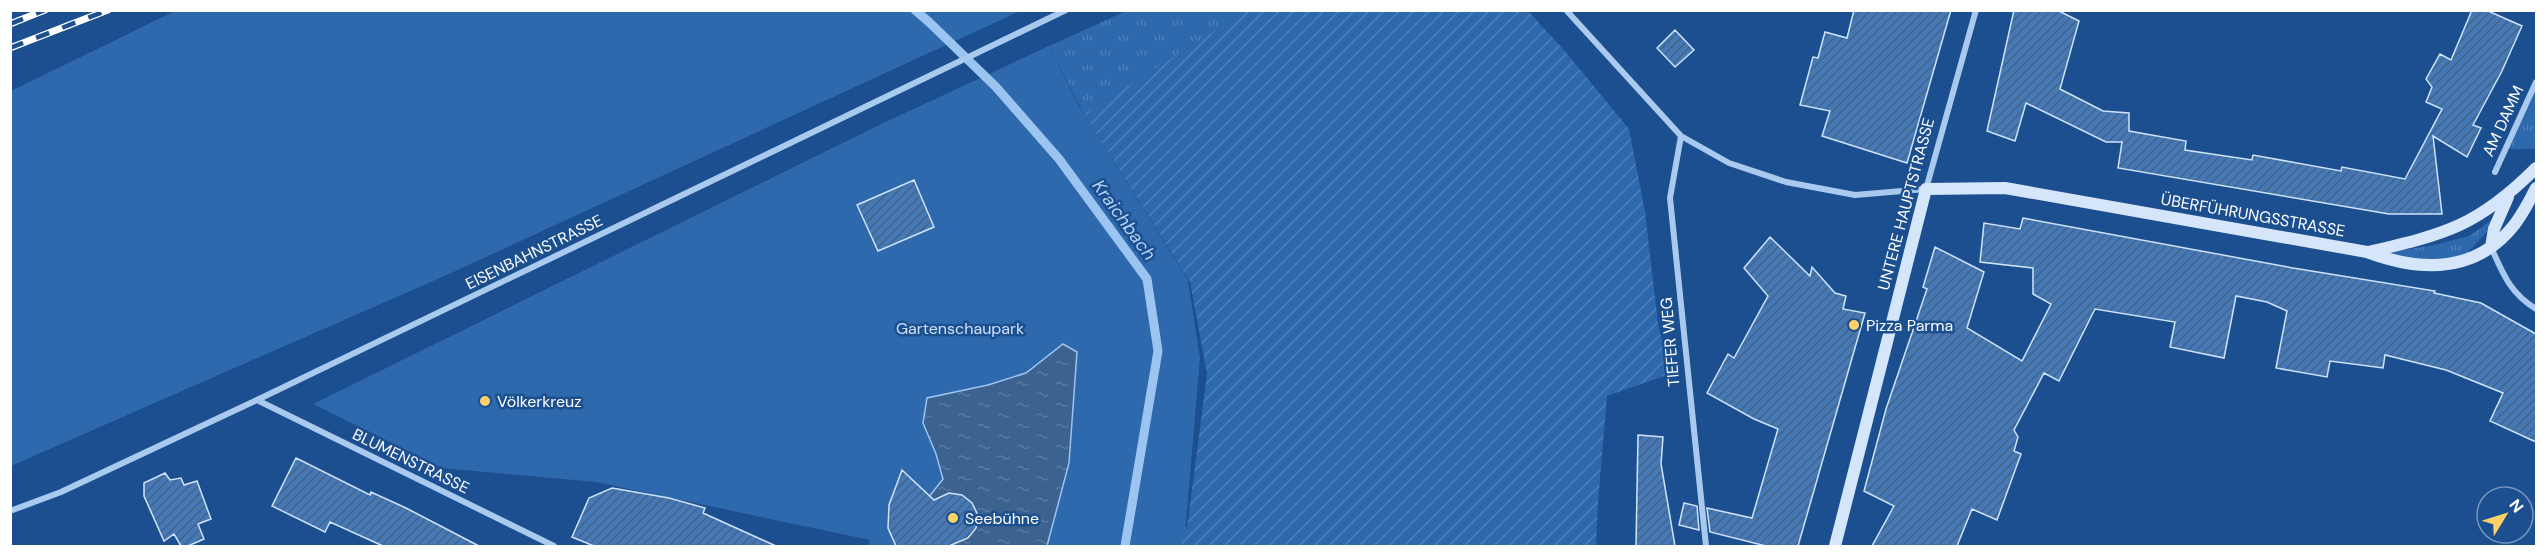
<svg xmlns="http://www.w3.org/2000/svg" width="2547" height="557" viewBox="0 0 2547 557" font-family="'DM Sans',sans-serif">
	<style>
		.grass { fill: url(#grass-tufts) }
		.park { fill: #2e69ad }
		.garden { fill: url(#garden-furrows) }
		.water { fill: url(#water-ripples); stroke: #9cc4f0; stroke-width: 1.5 }
		.lines { fill: none; stroke-linecap: round; stroke-linejoin: round }
		.stream { stroke: #9cc4f0; stroke-width: 9 }
		.building { fill: url(#building-hatch); stroke: #cfe3fa; stroke-width: 1.5 }
		.minor { stroke: #a9c9ee; stroke-width: 6 }
		.secondary { stroke: #d6e6fa; stroke-width: 12 }
		.rail-casing { stroke: #fff; stroke-width: 7 }
		.rail { stroke: #1b4f8f; stroke-width: 4.5; stroke-dasharray: 14; stroke-linecap: butt }
		.poi-dot { fill: #ffd166; stroke: #1b4f8f; stroke-width: 2 }
		.labels { text-anchor: middle; dominant-baseline: central; stroke-width: 5; stroke-linejoin: round; paint-order: stroke }
		.street-label { font-size: 16px; fill: #fff; stroke: #1b4f8f }
		.poi-label { font-size: 16px; fill: #fff; stroke: #1b4f8f; text-anchor: start }
		.park-label { font-size: 16px; fill: #cfe3fa; stroke: #1b4f8f }
		.water-label { font-size: 18px; font-style: italic; fill: #b5d3f5; stroke: #1b4f8f }
	</style>
	<defs>
		<pattern id="grass-tufts" width="24" height="20" patternUnits="userSpaceOnUse" patternTransform="scale(1.5)"><rect width="24" height="20" fill="#2e69ad"/><path d="M3 7l-1-3M5 7V3M7 7l1-3M15 17l-1-3M17 17v-4M19 17l1-3" fill="none" stroke="#4d80b9"/></pattern>
		<pattern id="garden-furrows" width="10" height="10" patternUnits="userSpaceOnUse" patternTransform="scale(1.5)"><rect width="10" height="10" fill="#2e69ad"/><path d="M-1 1l2-2M0 10L10 0M9 11l2-2" fill="none" stroke="#4d80b9"/></pattern>
		<pattern id="water-ripples" width="26" height="14" patternUnits="userSpaceOnUse" patternTransform="scale(1.5)"><rect width="26" height="14" fill="#3c6290"/><path d="M2 4q2-2 4 0t4 0M15 11q2-2 4 0t4 0" fill="none" stroke="#597aa1"/></pattern>
		<pattern id="building-hatch" width="6" height="6" patternUnits="userSpaceOnUse" patternTransform="scale(1.5)"><rect width="6" height="6" fill="#4478b7"/><path d="M-1 1l2-2M0 6l6-6M5 7l2-2" fill="none" stroke="#486282"/></pattern>
	</defs>
	<rect width="100%" height="100%" fill="#1b4f8f"/>
	<!-- grass -->
	<path class="grass" d="M 1126,11 L 1247,11 L 1084,114 L 1049,46 Z
		M 2536,83 L 2536,149 L 2504,149 Z
		M 2493,219 L 2492,227 L 2464,256 L 2454,260 L 2412,261 L 2381,253 L 2430,246 L 2469,236 Z"/>
	<!-- park -->
	<path class="park" d="M 175,11 L 175,10 L 1020,11 L 449,274 L 11,466 L 11,91 Z
		M 1049,46 L 1079,106 L 1188,280 L 1200,358 L 1184,546 L 868,546 L 870,540 L 596,482 L 442,468 L 313,404 L 877,126 Z"/>
	<!-- garden -->
	<path class="garden" d="M 1247,10 L 1528,11 L 1564,50 L 1629,129 L 1645,212 L 1658,324 L 1670,374 L 1607,396 L 1598,501 L 1596,546 L 1181,546 L 1184,527 L 1187,527 L 1207,374 L 1190,282 L 1084,114 Z"/>
	<!-- water -->
	<path class="water" d="M 1063,344 L 1077,352 L 1069,463 L 1047,546 L 935,546 L 930,542 L 925,502 L 943,479 L 936,454 L 923,423 L 927,398 L 988,385 L 1026,373 Z"/>
	<g class="lines">
		<!-- stream -->
		<path class="stream" d="M 915,10 L 929,22 L 996,87 L 1059,159 L 1147,279 L 1158,351 L 1125,546"/>
	</g>
	<!-- building -->
	<path class="building" d="M 1854,10 L 1951,10 L 1907,163 L 1822,136 L 1830,111 L 1800,105 L 1813,57 L 1818,58 L 1825,32 L 1847,38 Z
		M 2014,10 L 2057,10 L 2079,21 L 2060,89 L 2103,111 L 2129,113 L 2129,131 L 2186,141 L 2185,150 L 2252,160 L 2253,155 L 2341,171 L 2342,167 L 2405,179 L 2442,109 L 2426,102 L 2432,87 L 2426,79 L 2440,54 L 2451,60 L 2472,10 L 2486,10 L 2522,26 L 2502,71 L 2473,125 L 2481,128 L 2467,157 L 2433,136 L 2442,214 L 2389,214 L 2118,168 L 2122,142 L 2106,142 L 2026,103 L 2015,141 L 1987,131 Z
		M 1675,30 L 1694,50 L 1675,67 L 1657,48 Z
		M 914,180 L 934,227 L 878,251 L 857,205 Z
		M 2023,218 L 2293,268 L 2435,291 L 2434,293 L 2481,303 L 2536,334 L 2536,442 L 2490,421 L 2503,393 L 2446,370 L 2385,355 L 2383,368 L 2330,361 L 2327,377 L 2276,368 L 2287,311 L 2267,302 L 2236,296 L 2224,358 L 2170,347 L 2175,322 L 2095,309 L 2059,381 L 2044,373 L 2014,430 L 2018,437 L 2014,451 L 2021,454 L 1997,520 L 1972,509 L 1957,546 L 1872,546 L 1894,506 L 1864,491 L 1886,409 L 1927,289 L 1923,287 L 1935,247 L 1984,272 L 1967,328 L 2022,361 L 2051,304 L 2033,294 L 2033,268 L 1980,262 L 1984,223 L 2020,229 Z
		M 1770,237 L 1810,276 L 1812,267 L 1835,293 L 1846,296 L 1843,309 L 1865,313 L 1798,546 L 1766,546 L 1710,532 L 1707,508 L 1752,518 L 1778,429 L 1754,419 L 1707,393 L 1728,354 L 1734,358 L 1768,296 L 1744,268 Z
		M 1638,435 L 1663,437 L 1661,464 L 1675,546 L 1636,546 Z
		M 296,458 L 370,495 L 371,492 L 406,508 L 479,546 L 383,546 L 330,522 L 325,532 L 272,506 Z
		M 902,470 L 934,500 L 949,493 L 962,495 L 972,503 L 978,515 L 976,528 L 968,538 L 949,546 L 896,546 L 888,528 L 889,505 Z
		M 165,473 L 170,480 L 181,478 L 184,485 L 197,481 L 211,519 L 198,524 L 204,539 L 188,546 L 181,546 L 174,534 L 164,541 L 144,496 L 144,483 Z
		M 612,488 L 669,498 L 705,508 L 703,513 L 776,546 L 594,546 L 572,537 L 589,498 Z
		M 1684,503 L 1697,506 L 1699,530 L 1679,525 Z"/>
	<g class="lines">
		<!-- minor -->
		<path class="minor" d="M 1566,10 L 1681,136 L 1729,163 L 1786,182 L 1855,195 L 1926,189 L 1976,10
			M 1681,136 L 1670,198 L 1706,546
			M 2495,172 L 2536,82
			M 2491,247 C 2503,274 2510,293 2536,309
			M 257,400 L 554,546
			M 10,511 L 61,492 L 257,400 L 1066,10"/>
		<!-- secondary -->
		<path class="secondary" d="M 2491,247 L 2494,229 L 2508,197
			M 2368,252 C 2446,234 2478,226 2536,168
			M 1835,546 L 1926,189 L 2005,188 L 2367,252 C 2421,272 2476,274 2515,224 C 2523,213 2530,200 2536,188"/>
		<!-- rail casing -->
		<g class="rail-casing">
			<path id="rail" d="M 10,24 L 45,10
				M 10,48 L 108,10"/>
		</g>
		<!-- rail -->
		<use href="#rail" class="rail"/>
	</g>
	<!-- markers -->
	<g class="poi-dot">
		<circle cx="1854" cy="325" r="6"/>
		<circle cx="485" cy="401" r="6"/>
		<circle cx="953" cy="518" r="6"/>
	</g>
	<g class="labels">
		<!-- street labels -->
		<g class="street-label">
			<text transform="translate(2503 121) rotate(-65)">AM DAMM</text>
			<text transform="translate(1906 204) rotate(-75)">UNTERE HAUPTSTRASSE</text>
			<text transform="translate(2253 215) rotate(10)">ÜBERFÜHRUNGSSTRASSE</text>
			<text transform="translate(534 252) rotate(-26)">EISENBAHNSTRASSE</text>
			<text transform="translate(1670 342) rotate(-95)">TIEFER WEG</text>
			<text transform="translate(411 461) rotate(26)">BLUMENSTRASSE</text>
		</g>
		<!-- poi labels -->
		<g class="poi-label">
			<text x="1866" y="325">Pizza Parma</text>
			<text x="497" y="401">Völkerkreuz</text>
			<text x="965" y="518">Seebühne</text>
		</g>
		<!-- park labels -->
		<g class="park-label">
			<text x="960" y="328">Gartenschaupark</text>
		</g>
		<!-- water labels -->
		<g class="water-label">
			<text transform="translate(1124 220) rotate(54)">Kraichbach</text>
		</g>
	</g>
	<!-- border -->
	<rect width="2547" height="557" fill="none" stroke="#ffffff" stroke-width="24"/>
	<!-- north arrow -->
	<g transform="translate(2505 515) rotate(52)"><circle r="28" fill="#1b4f8f" stroke="#7695bc" stroke-width="1.5"/>
	<path d="M0-4.5L10 22L0 15L-10 22Z" fill="#ffd166"/>
	<text y="-9" font-size="16" font-weight="bold" text-anchor="middle" fill="#ffffff">N</text>
	</g>
</svg>
